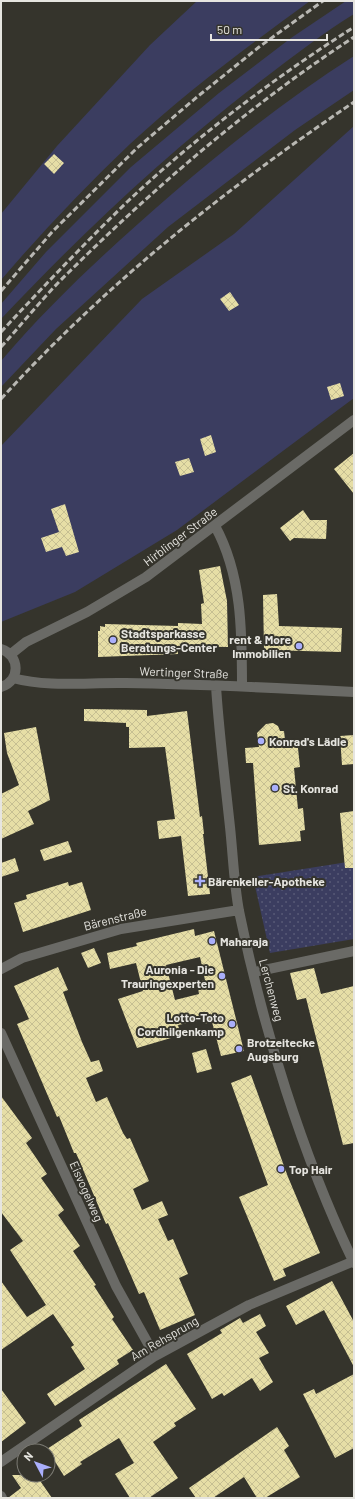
<svg xmlns="http://www.w3.org/2000/svg" width="355" height="1499" viewBox="0 0 355 1499" font-family="Barlow,sans-serif">
	<style>
		.green { fill: #3b3d60 }
		.park { fill: url(#park-dots) }
		.building { fill: url(#building-cross-hatch); fill-rule: evenodd }
		.lines { fill: none; stroke-linecap: round; stroke-linejoin: round }
		.minor { stroke: #6a6a66; stroke-width: 10 }
		.rail { stroke: #b9b8b3; stroke-width: 3; stroke-dasharray: 6 3; stroke-linecap: butt }
		.poi-dot { fill: #aaaffb; stroke: #35342c; stroke-width: 1.5 }
		.labels { text-anchor: middle; dominant-baseline: central; stroke-width: 4; stroke-linejoin: round; paint-order: stroke }
		.street-label { font-size: 12px; fill: #e6e5e0; stroke: #35342c }
		.poi-label { font-size: 12px; font-weight: bold; fill: #e6e5e0; stroke: #35342c; text-anchor: start }
	</style>
	<defs>
		<pattern id="park-dots" width="8" height="8" patternUnits="userSpaceOnUse"><rect width="8" height="8" fill="#3b3d60"/><path d="M2 2h.1M6 6h.1" fill="none" stroke="#575976" stroke-width="1.8" stroke-linecap="round"/></pattern>
		<pattern id="building-cross-hatch" width="8" height="8" patternUnits="userSpaceOnUse"><rect width="8" height="8" fill="#e6dea6"/><path d="M0 0l8 8M0 8l8-8" fill="none" stroke="#c6bf92"/></pattern>
	</defs>
	<rect width="100%" height="100%" fill="#35342c"/>
	<!-- green -->
	<path class="green" d="M 197,1 L 310,1 C 248,46 186,92 130,144 C 85,187 42,232 1,280 L 1,214 L 57,146 L 150,45 Z
		M 346,1 L 354,1 L 354,14 C 323,33 295,55 266,77 C 169,151 84,231 1,319 L 1,304 L 46,252 L 131,167 L 219,93 L 291,38 Z
		M 354,56 L 354,90 L 295,130 L 168,227 L 56,329 L 1,387 L 1,361 C 53,300 112,246 172,194 C 230,144 290,97 354,56 Z
		M 354,126 L 354,398 L 177,530 L 75,592 L 1,622 L 1,446 L 142,299 L 234,234 Z"/>
	<!-- park -->
	<path class="park" d="M 354,861 L 354,939 L 270,953 L 253,877 Z"/>
	<!-- building -->
	<path class="building" d="M 54,154 L 64,163 L 54,174 L 44,164 Z
		M 230,292 L 239,305 L 229,311 L 220,299 Z
		M 340,383 L 344,396 L 331,400 L 327,387 Z
		M 211,435 L 216,452 L 205,456 L 200,439 Z
		M 354,453 L 354,494 L 334,469 Z
		M 189,458 L 194,472 L 180,476 L 175,462 Z
		M 65,504 L 79,552 L 66,556 L 62,547 L 46,552 L 41,538 L 59,532 L 51,509 Z
		M 303,510 L 310,520 L 327,520 L 326,539 L 294,538 L 290,541 L 280,528 Z
		M 220,566 L 227,601 L 228,647 L 177,646 L 178,654 L 98,657 L 98,631 L 100,631 L 100,626 L 105,627 L 105,624 L 178,626 L 178,623 L 202,624 L 201,604 L 204,603 L 199,570 Z
		M 277,594 L 279,626 L 342,628 L 341,652 L 264,650 L 263,595 Z
		M 84,709 L 147,710 L 147,716 L 187,711 L 200,817 L 202,816 L 204,834 L 203,834 L 210,894 L 188,896 L 181,836 L 159,839 L 157,821 L 175,819 L 165,747 L 129,748 L 129,727 L 126,727 L 126,723 L 84,721 Z
		M 273,723 L 278,726 L 280,731 L 284,731 L 285,740 L 297,739 L 300,767 L 294,768 L 298,809 L 303,808 L 305,830 L 300,831 L 301,841 L 259,845 L 253,763 L 246,763 L 245,748 L 259,747 L 257,733 L 266,724 Z
		M 36,727 L 50,800 L 28,811 L 34,824 L 1,839 L 1,794 L 19,785 L 7,753 L 4,733 Z
		M 354,735 L 354,764 L 342,765 L 340,736 Z
		M 354,811 L 354,868 L 345,868 L 340,813 Z
		M 68,841 L 72,852 L 44,861 L 40,850 Z
		M 15,858 L 19,871 L 1,877 L 1,863 Z
		M 68,882 L 69,886 L 82,882 L 91,910 L 23,932 L 14,903 L 27,899 L 26,895 Z
		M 194,929 L 195,936 L 214,931 L 244,1051 L 221,1056 L 212,1022 L 203,1024 L 202,1020 L 178,1025 L 181,1035 L 137,1048 L 118,999 L 143,991 L 136,963 L 110,969 L 107,953 L 137,946 L 136,943 ZM 200,957 L 205,980 L 197,982 L 199,994 L 175,1000 L 166,965 Z
		M 94,948 L 101,963 L 88,968 L 81,953 Z
		M 58,967 L 68,990 L 63,992 L 82,1042 L 91,1062 L 99,1060 L 103,1071 L 86,1078 L 96,1102 L 107,1097 L 123,1133 L 127,1139 L 130,1138 L 149,1181 L 133,1189 L 142,1210 L 162,1201 L 168,1215 L 158,1219 L 168,1241 L 173,1239 L 188,1274 L 179,1278 L 195,1315 L 160,1330 L 144,1292 L 139,1294 L 108,1223 L 106,1224 L 76,1153 L 74,1153 L 59,1116 L 57,1117 L 17,1024 L 29,1019 L 14,986 Z
		M 314,968 L 321,994 L 354,986 L 354,1143 L 343,1145 L 306,998 L 297,1000 L 290,973 Z
		M 206,1049 L 212,1069 L 197,1073 L 192,1053 Z
		M 251,1075 L 288,1177 L 320,1253 L 283,1269 L 286,1276 L 274,1281 L 239,1197 L 268,1185 L 231,1083 Z
		M 1,1096 L 32,1138 L 26,1143 L 47,1174 L 41,1178 L 64,1210 L 58,1215 L 80,1246 L 73,1251 L 96,1285 L 94,1286 L 114,1317 L 112,1319 L 133,1350 L 117,1360 L 119,1364 L 55,1406 L 47,1394 L 85,1369 L 71,1347 L 74,1345 L 53,1314 L 1,1350 L 1,1281 L 27,1317 L 46,1305 L 10,1250 L 23,1241 L 1,1212 Z
		M 332,1281 L 354,1322 L 354,1367 L 324,1310 L 296,1325 L 286,1306 Z
		M 260,1314 L 266,1326 L 256,1332 L 269,1353 L 259,1358 L 273,1382 L 260,1391 L 252,1378 L 224,1396 L 222,1393 L 212,1399 L 187,1354 L 222,1333 L 220,1330 L 240,1318 L 243,1323 Z
		M 166,1364 L 196,1409 L 174,1423 L 176,1426 L 153,1442 L 178,1478 L 149,1498 L 130,1498 L 115,1474 L 134,1463 L 119,1438 L 80,1462 L 82,1464 L 64,1476 L 47,1449 L 82,1426 L 79,1420 Z
		M 354,1374 L 354,1448 L 335,1458 L 303,1394 L 314,1389 L 316,1394 Z
		M 1,1389 L 26,1423 L 1,1442 Z
		M 277,1427 L 289,1446 L 284,1450 L 300,1477 L 265,1498 L 257,1498 L 244,1477 L 213,1498 L 196,1498 L 189,1488 Z
		M 12,1475 L 36,1475 L 52,1498 L 8,1498 L 21,1488 Z"/>
	<g class="lines">
		<!-- minor -->
		<path class="minor" d="M 215,526 C 242,575 242,632 242,686
			M 1,649 C 20,655 21,681 1,687
			M 11,654 L 26,642 L 87,612 L 146,577 L 354,420
			M 13,678 C 49,688 89,682 126,683 C 202,684 278,688 354,692
			M 216,686 C 219,733 225,780 230,827 C 233,855 234,884 239,911 C 263,1028 302,1155 354,1263
			M 1,969 L 22,958 L 121,929 L 239,910
			M 254,972 L 354,951
			M 1,1033 L 116,1286 L 155,1356
			M 1,1462 L 155,1356 L 249,1305 L 354,1261
			M 1,1496 L 2,1498"/>
		<!-- rail -->
		<path class="rail" d="M 1,291 L 53,231 L 137,148 L 197,97 L 259,47 L 323,1
			M 1,332 C 42,288 84,244 127,202 C 196,137 274,78 354,27
			M 1,347 C 23,323 44,296 68,273 C 156,186 250,105 354,37
			M 1,399 C 107,283 224,190 354,102"/>
	</g>
	<!-- markers -->
	<g class="poi-dot">
		<circle cx="113" cy="640" r="4"/>
		<circle cx="299" cy="646" r="4"/>
		<circle cx="261" cy="741" r="4"/>
		<circle cx="275" cy="788" r="4"/>
		<path d="M198 875h4v4h4v4h-4v4h-4v-4h-4v-4h4z"/>
		<circle cx="212" cy="941" r="4"/>
		<circle cx="222" cy="976" r="4"/>
		<circle cx="232" cy="1024" r="4"/>
		<circle cx="239" cy="1049" r="4"/>
		<circle cx="281" cy="1169" r="4"/>
	</g>
	<g class="labels">
		<!-- street labels -->
		<g class="street-label">
			<text transform="translate(180 536) rotate(-37)">Hirblinger Straße</text>
			<text transform="translate(184 672) rotate(2)">Wertinger Straße</text>
			<text transform="translate(115 918) rotate(-14)">Bärenstraße</text>
			<text transform="translate(272 990) rotate(75)">Lerchenweg</text>
			<text transform="translate(87 1191) rotate(66)">Eisvogelweg</text>
			<text transform="translate(164 1338) rotate(-30)">Am Rehsprung</text>
		</g>
		<!-- poi labels -->
		<g class="poi-label">
			<text x="121" y="633">Stadtsparkasse<tspan x="121" dy="14">Beratungs-Center</tspan></text>
			<text x="291" y="639" text-anchor="end">rent &amp; More<tspan x="291" dy="14">Immobilien</tspan></text>
			<text x="269" y="741">Konrad's Lädle</text>
			<text x="283" y="788">St. Konrad</text>
			<text x="208" y="881">Bärenkeller-Apotheke</text>
			<text x="220" y="941">Maharaja</text>
			<text x="214" y="969" text-anchor="end">Auronia - Die<tspan x="214" dy="14">Trauringexperten</tspan></text>
			<text x="224" y="1017" text-anchor="end">Lotto-Toto<tspan x="224" dy="14">Cordhilgenkamp</tspan></text>
			<text x="247" y="1042">Brotzeitecke<tspan x="247" dy="14">Augsburg</tspan></text>
			<text x="289" y="1169">Top Hair</text>
		</g>
	</g>
	<!-- border -->
	<rect width="355" height="1499" fill="none" stroke="#e6e5e0" stroke-width="4"/>
	<!-- north arrow -->
	<g transform="translate(36 1463) rotate(311)"><circle r="19" fill="#35342c" stroke="#7c7b74"/>
	<path d="M0-3L7 15L0 10L-7 15Z" fill="#aaaffb"/>
	<text y="-6" font-size="11" font-weight="bold" text-anchor="middle" fill="#e6e5e0">N</text>
	</g>
	<!-- scale -->
	<path d="M211 34v6h116v-6" fill="none" stroke="#e6e5e0" stroke-width="2"/>
	<text x="217" y="34" font-size="12" fill="#e6e5e0" stroke="#35342c" stroke-width="3" paint-order="stroke">50 m</text>
</svg>
